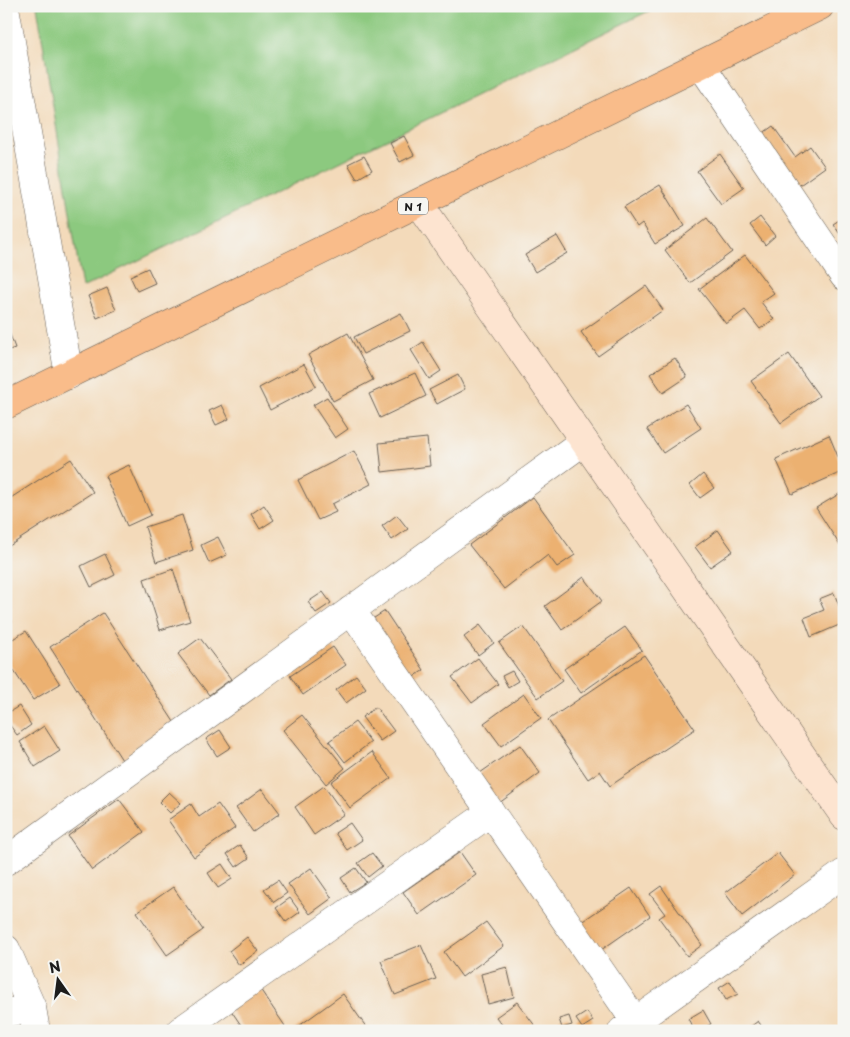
<svg xmlns="http://www.w3.org/2000/svg" width="850" height="1037" viewBox="0 0 850 1037" font-family="'Playpen Sans',sans-serif">
	<style>
		.green { fill: #8cc97f; stroke: #54724e }
		.building { fill: #ecb171 }
		.lines { fill: none; stroke-linecap: round; stroke-linejoin: round }
		.minor-casing { stroke: #675e53; stroke-width: 29 }
		.secondary-casing { stroke: #675e53; stroke-width: 29 }
		.trunk-casing { stroke: #675e53; stroke-width: 29 }
		.minor { stroke: #fff; stroke-width: 28 }
		.secondary { stroke: #fde4d0; stroke-width: 28 }
		.trunk { stroke: #f9bc8a; stroke-width: 28 }
		.labels { text-anchor: middle; dominant-baseline: central; stroke-width: 4.5; stroke-linejoin: round; paint-order: stroke }
		.shield { fill: #f6f6f2; stroke: #5d5d5c; stroke-width: 1 }
		.shield-label { font-size: 11px; font-weight: bold; fill: #1c1c1c }
	</style>
	<rect width="100%" height="100%" fill="#f6f6f2"/>
	<filter id="ink" filterUnits="userSpaceOnUse"><feTurbulence type="fractalNoise" baseFrequency=".02" numOctaves="2"/><feDisplacementMap in="SourceGraphic" scale="10" xChannelSelector="R" yChannelSelector="G"/><feConvolveMatrix kernelMatrix="1 2 1 2 8 2 1 2 1" color-interpolation-filters="sRGB"/></filter>
	<filter id="wash" filterUnits="userSpaceOnUse"><feTurbulence type="fractalNoise" baseFrequency=".0096" numOctaves="4" result="noise"/><feDisplacementMap in="SourceGraphic" scale="20" xChannelSelector="R" yChannelSelector="G"/><feGaussianBlur stdDeviation="1.12" result="paint"/><feColorMatrix in="noise" values="0 0 0 0 0 0 0 0 0 0 0 0 0 0 0 0 0 1.4 0 .05"/><feComposite in="paint" operator="in"/></filter>
	<g filter="url(#wash)">
		<rect width="100%" height="100%" fill="#f3daba"/>
		<!-- green -->
		<path class="green" d="M 37,6 L 659,6 L 82,288 Z"/>
		<g id="blocks">
			<!-- building -->
			<path class="building" d="M 773,126 L 795,157 L 810,146 L 825,167 L 797,187 L 759,136 Z
				M 404,136 L 414,155 L 400,162 L 390,143 Z
				M 720,154 L 744,188 L 721,204 L 697,171 Z
				M 364,156 L 372,170 L 357,179 L 348,164 Z
				M 660,185 L 685,226 L 655,244 L 642,223 L 637,227 L 624,207 Z
				M 760,217 L 775,236 L 765,245 L 750,225 Z
				M 844,217 L 844,240 L 833,224 Z
				M 707,218 L 732,252 L 690,283 L 665,250 Z
				M 557,236 L 567,253 L 535,272 L 525,255 Z
				M 745,255 L 774,293 L 761,302 L 774,319 L 760,329 L 745,310 L 726,324 L 699,289 Z
				M 148,268 L 155,283 L 137,291 L 130,276 Z
				M 646,286 L 663,310 L 598,356 L 581,332 Z
				M 107,288 L 116,310 L 97,318 L 88,296 Z
				M 401,313 L 410,331 L 363,354 L 354,337 Z
				M 6,324 L 15,348 L 6,351 Z
				M 348,333 L 373,380 L 333,401 L 308,355 Z
				M 423,342 L 441,371 L 429,379 L 411,350 Z
				M 789,354 L 819,396 L 781,423 L 751,381 Z
				M 675,358 L 687,377 L 663,393 L 650,374 Z
				M 304,364 L 316,386 L 270,410 L 259,388 Z
				M 415,373 L 426,396 L 380,418 L 369,394 Z
				M 458,375 L 465,389 L 437,404 L 429,390 Z
				M 327,397 L 348,429 L 335,438 L 313,405 Z
				M 686,404 L 701,428 L 663,453 L 647,429 Z
				M 222,405 L 229,419 L 216,425 L 209,411 Z
				M 829,435 L 844,471 L 792,494 L 776,459 Z
				M 427,438 L 430,466 L 382,472 L 379,443 Z
				M 354,451 L 371,484 L 332,504 L 336,512 L 318,520 L 298,480 Z
				M 71,459 L 93,492 L 6,548 L 6,501 Z
				M 129,465 L 151,515 L 127,526 L 105,476 Z
				M 703,474 L 714,488 L 700,498 L 690,485 Z
				M 844,491 L 844,545 L 841,547 L 816,508 Z
				M 533,497 L 575,555 L 557,567 L 548,555 L 504,589 L 469,545 Z
				M 264,505 L 274,520 L 260,529 L 251,514 Z
				M 182,515 L 193,550 L 156,562 L 145,527 Z
				M 397,515 L 408,529 L 392,540 L 382,526 Z
				M 718,530 L 733,551 L 710,567 L 695,547 Z
				M 218,537 L 227,555 L 209,563 L 201,545 Z
				M 105,554 L 115,575 L 91,587 L 81,566 Z
				M 173,569 L 190,621 L 160,630 L 144,579 Z
				M 584,577 L 602,601 L 562,630 L 545,606 Z
				M 323,592 L 331,603 L 316,613 L 308,602 Z
				M 834,593 L 844,618 L 844,623 L 811,637 L 804,618 L 824,610 L 819,599 Z
				M 385,611 L 424,670 L 399,687 L 360,627 Z
				M 6,613 L 12,622 L 6,626 Z
				M 103,613 L 176,725 L 122,760 L 50,647 Z
				M 480,625 L 494,643 L 478,655 L 464,637 Z
				M 523,626 L 562,681 L 538,698 L 499,643 Z
				M 625,627 L 642,650 L 581,693 L 564,669 Z
				M 26,631 L 60,684 L 33,700 L 6,659 L 6,643 Z
				M 200,638 L 231,679 L 209,695 L 178,654 Z
				M 333,647 L 346,665 L 303,695 L 290,676 Z
				M 644,655 L 695,729 L 610,786 L 600,771 L 588,779 L 548,720 Z
				M 478,658 L 498,684 L 472,703 L 452,677 Z
				M 512,671 L 518,681 L 508,687 L 502,676 Z
				M 356,675 L 366,688 L 346,703 L 336,690 Z
				M 524,694 L 541,718 L 501,746 L 484,723 Z
				M 19,706 L 31,725 L 17,735 L 6,720 L 6,714 Z
				M 376,707 L 394,731 L 380,741 L 362,717 Z
				M 302,715 L 345,768 L 326,784 L 283,730 Z
				M 355,722 L 371,742 L 345,762 L 329,741 Z
				M 44,726 L 60,751 L 35,767 L 20,742 Z
				M 220,730 L 231,747 L 217,756 L 206,739 Z
				M 520,745 L 540,773 L 491,809 L 470,780 Z
				M 372,752 L 391,778 L 350,808 L 331,782 Z
				M 324,786 L 344,814 L 314,835 L 295,807 Z
				M 262,789 L 280,813 L 253,832 L 236,808 Z
				M 169,792 L 181,803 L 170,813 L 159,802 Z
				M 119,799 L 144,832 L 92,870 L 68,836 Z
				M 191,804 L 199,817 L 218,804 L 235,828 L 194,857 L 168,820 Z
				M 350,823 L 362,840 L 347,850 L 335,833 Z
				M 240,845 L 249,858 L 236,867 L 227,854 Z
				M 460,852 L 476,875 L 419,915 L 403,892 Z
				M 372,853 L 382,866 L 368,877 L 358,863 Z
				M 778,853 L 795,875 L 742,916 L 725,893 Z
				M 222,864 L 232,879 L 218,888 L 208,873 Z
				M 311,868 L 332,898 L 310,914 L 288,884 Z
				M 356,868 L 366,882 L 350,892 L 341,878 Z
				M 278,880 L 287,893 L 274,902 L 264,889 Z
				M 661,886 L 702,945 L 687,956 L 659,918 L 665,914 L 650,894 Z
				M 173,887 L 203,930 L 167,955 L 137,912 Z
				M 631,888 L 650,916 L 591,957 L 571,929 Z
				M 290,898 L 300,912 L 286,922 L 276,908 Z
				M 486,922 L 504,946 L 462,977 L 444,952 Z
				M 247,937 L 258,951 L 239,965 L 229,951 Z
				M 421,945 L 436,979 L 395,995 L 381,961 Z
				M 507,967 L 514,997 L 488,1004 L 481,974 Z
				M 730,981 L 738,994 L 726,1000 L 719,988 Z
				M 256,983 L 285,1026 L 278,1031 L 245,1031 L 226,1003 Z
				M 343,994 L 369,1031 L 292,1031 Z
				M 517,1002 L 539,1031 L 507,1031 L 496,1017 Z
				M 703,1010 L 711,1024 L 699,1031 L 695,1031 L 688,1019 Z
				M 587,1012 L 593,1021 L 582,1028 L 576,1019 Z
				M 569,1016 L 572,1025 L 562,1028 L 559,1019 Z
				M 758,1021 L 765,1031 L 745,1031 Z"/>
		</g>
	</g>
	<g filter="url(#ink)">
		<use href="#blocks" fill-opacity="0" stroke="#675e53" stroke-width="1"/>
		<g class="lines">
			<!-- minor casing -->
			<g class="minor-casing">
				<path id="minor" d="M 6,13 L 69,375
					M 701,65 L 844,276
					M 351,610 L 642,1031
					M 6,861 L 584,441
					M 6,949 L 32,1008 L 36,1031
					M 6,1013 L 32,1008
					M 180,1031 L 491,812
					M 622,1031 L 844,873"/>
			</g>
			<!-- secondary casing -->
			<g class="secondary-casing">
				<path id="secondary" d="M 419,203 L 844,816"/>
			</g>
			<!-- trunk casing -->
			<g class="trunk-casing">
				<path id="trunk" d="M 6,405 L 820,6"/>
			</g>
			<!-- minor -->
			<use href="#minor" class="minor"/>
			<!-- secondary -->
			<use href="#secondary" class="secondary"/>
			<!-- trunk -->
			<use href="#trunk" class="trunk"/>
		</g>
	</g>
	<g class="labels">
		<!-- shield labels -->
		<rect class="shield" x="398" y="197.5" width="30" height="17" rx="4"/>
		<g class="shield-label">
			<text x="413" y="206">N 1</text>
		</g>
	</g>
	<!-- margin -->
	<rect width="850" height="1037" fill="none" stroke="#f6f6f2" stroke-width="25"/>
	<!-- north arrow -->
	<g transform="translate(58 980) rotate(346)" stroke="#f6f6f2" stroke-width="4" paint-order="stroke">
	<path d="M0-4L9 19L0 12L-9 19Z" fill="#1c1c1c"/>
	<text y="-8" font-size="14" font-weight="bold" text-anchor="middle" fill="#1c1c1c">N</text>
	</g>
</svg>
